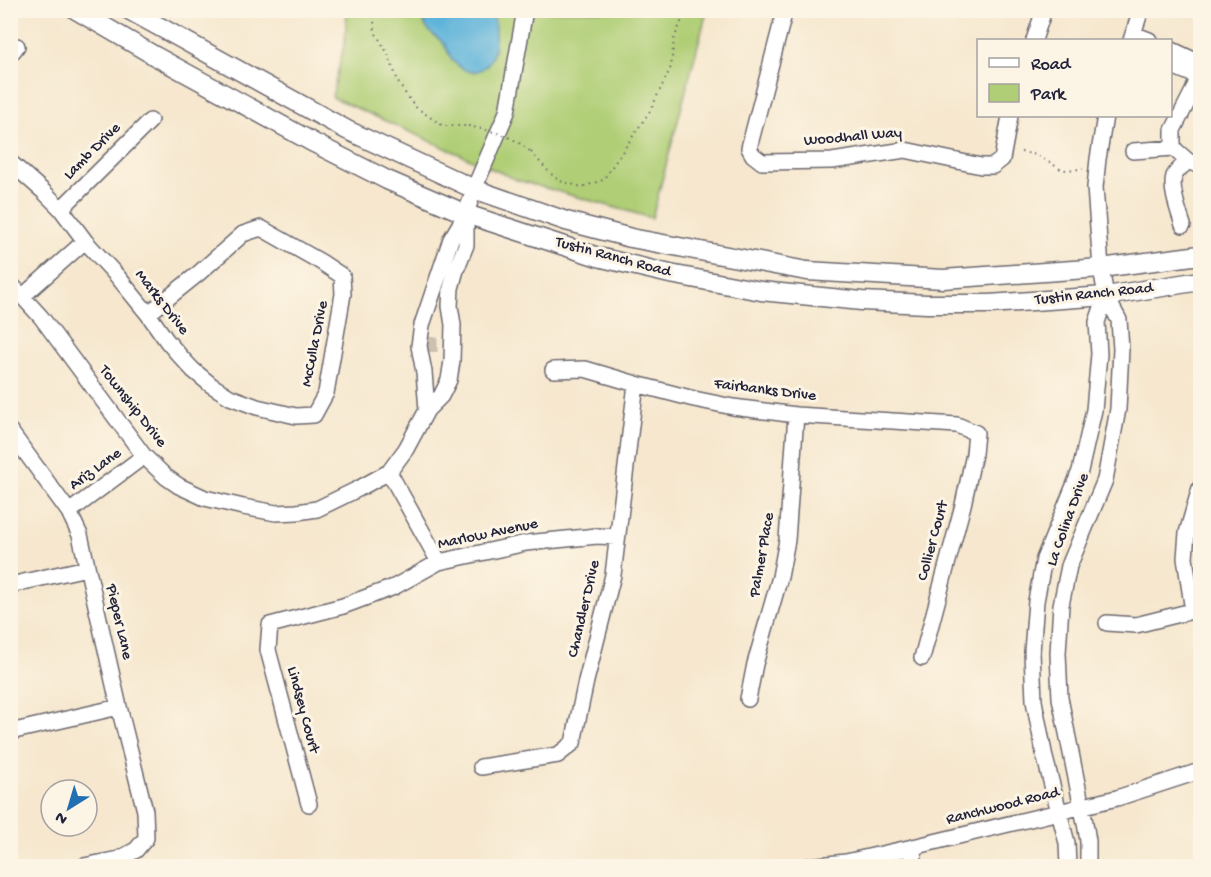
<svg xmlns="http://www.w3.org/2000/svg" width="1211" height="877" viewBox="0 0 1211 877" font-family="'Gochi Hand',sans-serif">
	<style>
		.green { fill: #afce75; stroke: #687858; stroke-width: 1.5 }
		.water { fill: #5db3da; stroke: #406a8a; stroke-width: 1.5 }
		.lines { fill: none; stroke-linecap: round; stroke-linejoin: round }
		.minor-tunnel { stroke: #ccc0b1; stroke-width: 15; stroke-dasharray: 15 8; stroke-linecap: butt }
		.minor-casing { stroke: #6c676e; stroke-width: 18 }
		.major-casing { stroke: #6c676e; stroke-width: 21 }
		.path { stroke: #6c676e; stroke-width: 2; stroke-dasharray: 1.5 4.5; stroke-linecap: butt }
		.minor { stroke: #fff; stroke-width: 15 }
		.major { stroke: #fff; stroke-width: 18 }
		.path-bridge { stroke: #6c676e; stroke-width: 2; stroke-dasharray: 1.5 4.5; stroke-linecap: butt }
		.labels { text-anchor: middle; dominant-baseline: central; stroke-width: 6; stroke-linejoin: round; paint-order: stroke }
		.street-label { font-size: 16px; fill: #22223b; stroke: #fcf5e5 }
	</style>
	<rect width="100%" height="100%" fill="#fcf5e5"/>
	<filter id="ink" filterUnits="userSpaceOnUse"><feTurbulence type="fractalNoise" baseFrequency=".0167" numOctaves="2"/><feDisplacementMap in="SourceGraphic" scale="12" xChannelSelector="R" yChannelSelector="G"/><feConvolveMatrix kernelMatrix="1 2 1 2 8 2 1 2 1" color-interpolation-filters="sRGB"/></filter>
	<filter id="wash" filterUnits="userSpaceOnUse"><feTurbulence type="fractalNoise" baseFrequency=".008" numOctaves="4" result="noise"/><feDisplacementMap in="SourceGraphic" scale="24" xChannelSelector="R" yChannelSelector="G"/><feGaussianBlur stdDeviation="1.35" result="paint"/><feColorMatrix in="noise" values="0 0 0 0 0 0 0 0 0 0 0 0 0 0 0 0 0 1.4 0 .05"/><feComposite in="paint" operator="in"/></filter>
	<g filter="url(#wash)">
		<rect width="100%" height="100%" fill="#f6e7ce"/>
		<!-- green -->
		<path class="green" d="M 347,11 L 707,11 L 652,218 L 517,180 L 332,97 L 345,41 Z"/>
		<!-- water -->
		<path class="water" d="M 418,11 L 494,11 C 494,21 496,33 495,43 C 494,67 474,82 455,63 C 449,58 448,49 443,43 C 438,37 430,34 426,27 C 423,21 422,16 418,11 Z"/>
	</g>
	<g filter="url(#ink)">
		<g class="lines">
			<!-- minor-tunnel -->
			<path class="minor-tunnel" d="M 430,337 L 430,353"/>
			<!-- minor casing -->
			<g class="minor-casing">
				<path id="minor" d="M 785,10 L 749,148 L 753,155 L 762,162 L 832,161 L 905,150 L 981,166 L 993,166 L 1002,159 L 1010,116
					M 1133,34 L 1149,40
					M 1034,40 L 1044,10
					M 1131,40 L 1141,10
					M 1170,49 L 1200,63
					M 10,55 L 17,46
					M 1170,65 L 1199,77
					M 1200,73 L 1193,91 L 1173,130 L 1173,148 L 1188,161 L 1200,166
					M 1133,151 L 1173,148
					M 10,162 L 44,192 L 61,209 L 85,241 L 118,277 L 148,314 L 167,341 L 180,356 L 193,370 L 211,385 L 230,397 L 257,407 L 296,416 L 314,415 L 326,393 L 343,294 L 342,276 L 321,262 L 261,228 L 243,234 L 199,273 L 148,314
					M 61,209 L 150,121
					M 1183,225 C 1179,212 1170,189 1174,176 C 1177,170 1183,166 1188,161
					M 10,283 L 41,317 L 144,456 L 166,477 L 179,486 L 205,498 L 243,507 L 276,513 L 297,512 L 317,509 L 358,489 L 389,472 L 406,449 L 427,410 L 441,396 L 449,380 L 452,361 L 453,325 L 450,306 L 451,288 L 456,270 L 466,245 L 466,214
					M 23,296 L 85,241
					M 553,370 L 585,369 L 636,384 L 694,399 L 733,407 L 796,415 L 957,425 L 976,433 L 974,454 L 963,505 L 922,658
					M 427,410 L 424,372 L 419,346 L 422,325 L 451,239 L 466,214 L 474,189 L 507,112 L 525,10
					M 10,431 L 69,512 L 80,535 L 119,707 L 145,811 L 146,838 L 136,850 L 119,859 L 84,866
					M 389,472 L 439,562
					M 69,512 L 144,456
					M 10,585 L 87,568
					M 1193,611 L 1185,558 L 1187,533 L 1200,488
					M 1107,623 L 1136,625 L 1200,609
					M 748,699 L 755,664 L 780,577 L 787,540 L 796,415
					M 10,732 L 119,707
					M 481,767 L 558,755 L 573,743 L 586,681 L 613,575 L 636,384
					M 309,804 L 268,650 L 270,625 L 343,606 L 394,587 L 439,562 L 526,543 L 597,536 L 617,537
					M 913,847 L 914,866
					M 810,866 L 846,862 L 913,847 L 1117,798 L 1200,771
					M 1068,866 L 1067,843 L 1045,758 L 1034,701 L 1032,652 L 1036,601 L 1044,559 L 1080,471 L 1094,410 L 1099,354 L 1097,322 L 1106,296
					M 1088,866 L 1088,841 L 1085,823 L 1060,698 L 1058,653 L 1061,605 L 1069,566 L 1105,480 L 1118,409 L 1121,349 L 1119,320 L 1106,296 L 1101,268 L 1095,187 L 1098,159 L 1105,116"/>
			</g>
			<!-- major casing -->
			<g class="major-casing">
				<path id="major" d="M 76,10 L 155,56 L 314,143 L 387,180 L 466,214 L 598,257 L 670,274 L 761,291 L 862,301 L 927,304 L 989,304 L 1106,296 L 1200,281
					M 129,10 L 347,130 L 474,189 L 566,221 L 631,238 L 807,271 L 943,279 L 1101,268 L 1200,255"/>
			</g>
			<!-- path -->
			<path class="path" d="M 373,10 L 375,32 L 388,54 L 399,84 L 414,106 L 443,126 L 468,126
				M 531,152 L 550,173 L 560,181 L 582,187 L 603,180 L 650,111 L 671,67 L 674,39 L 686,10
				M 1021,152 L 1037,155 L 1062,170 L 1083,169"/>
			<!-- minor -->
			<use href="#minor" class="minor"/>
			<!-- major -->
			<use href="#major" class="major"/>
			<!-- path-bridge -->
			<path class="path-bridge" d="M 468,126 C 495,132 510,134 531,152"/>
		</g>
	</g>
	<g class="labels">
		<!-- street labels -->
		<g class="street-label">
			<text transform="translate(853 138) rotate(-5)">Woodhall Way</text>
			<text transform="translate(93 152) rotate(-45)">Lamb Drive</text>
			<text transform="translate(613 258) rotate(15)">Tustin Ranch Road</text>
			<text transform="translate(1094 295) rotate(-6)">Tustin Ranch Road</text>
			<text transform="translate(161 303) rotate(52)">Marks Drive</text>
			<text transform="translate(316 344) rotate(-79)">McCulla Drive</text>
			<text transform="translate(765 391) rotate(7)">Fairbanks Drive</text>
			<text transform="translate(132 407) rotate(52)">Township Drive</text>
			<text transform="translate(96 470) rotate(-36)">Ariz Lane</text>
			<text transform="translate(1069 520) rotate(-70)">La Colina Drive</text>
			<text transform="translate(488 535) rotate(-12)">Marlow Avenue</text>
			<text transform="translate(934 541) rotate(-75)">Collier Court</text>
			<text transform="translate(763 555) rotate(-80)">Palmer Place</text>
			<text transform="translate(585 609) rotate(-77)">Chandler Drive</text>
			<text transform="translate(118 622) rotate(77)">Pieper Lane</text>
			<text transform="translate(302 710) rotate(75)">Lindsey Court</text>
			<text transform="translate(1003 807) rotate(-14)">Ranchwood Road</text>
		</g>
	</g>
	<!-- margin -->
	<rect width="1211" height="877" fill="none" stroke="#fcf5e5" stroke-width="36"/>
	<!-- legend -->
	<rect x="977" y="39" width="195" height="78" fill="#fcf5e5" stroke="#a5a1a1" stroke-width="1.5"/>
	<rect x="989" y="58" width="30" height="9" fill="#ffffff" stroke="#a5a1a1" stroke-width="1.5"/>
	<text x="1031" y="69" font-size="18" fill="#22223b">Road</text>
	<rect x="989" y="84" width="30" height="18" fill="#afce75" stroke="#a5a1a1" stroke-width="1.5"/>
	<text x="1031" y="99" font-size="18" fill="#22223b">Park</text>
	<!-- north arrow -->
	<g transform="translate(69 808) rotate(217)"><circle r="28" fill="#fcf5e5" stroke="#a5a1a1" stroke-width="1.5"/>
	<path d="M0-4.5L10 22L0 15L-10 22Z" fill="#1f6fb2"/>
	<text y="-9" font-size="16" font-weight="bold" text-anchor="middle" fill="#22223b">N</text>
	</g>
</svg>
